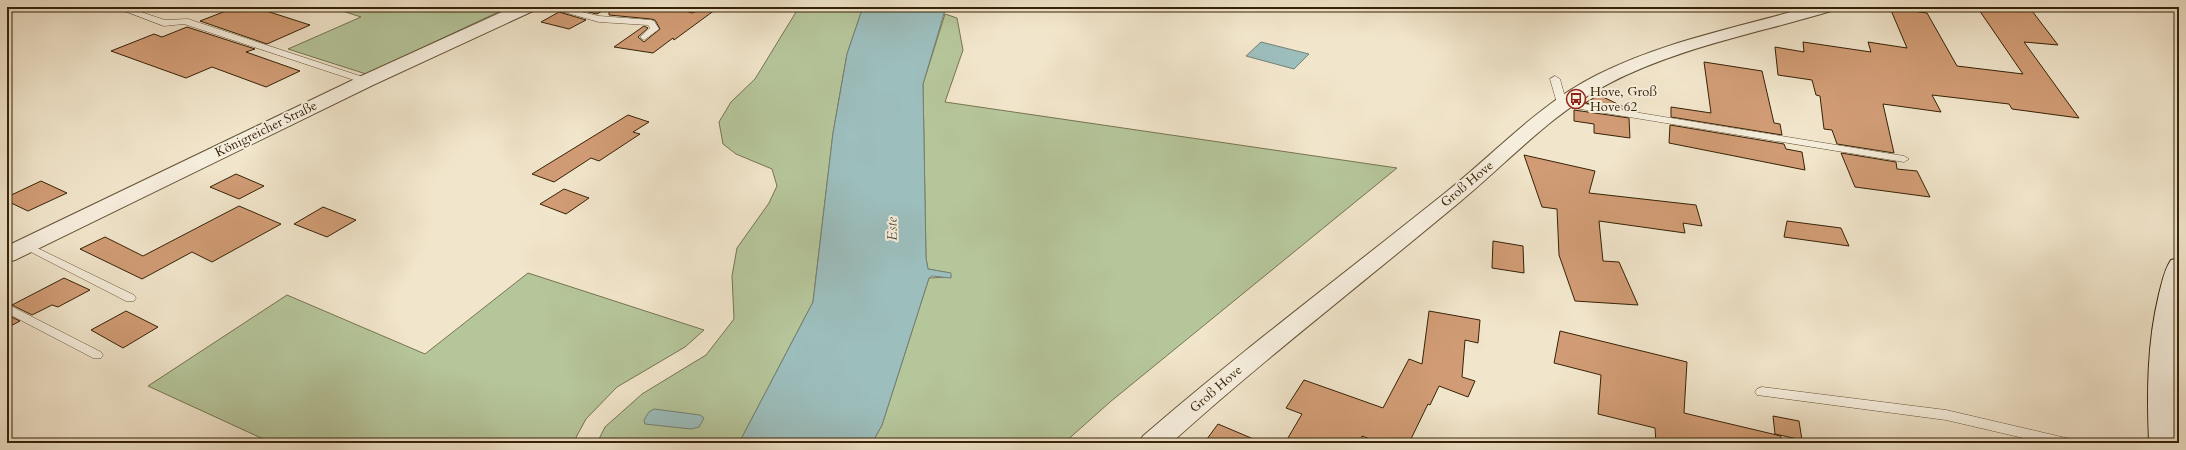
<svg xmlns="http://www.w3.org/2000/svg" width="2186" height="450" viewBox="0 0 2186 450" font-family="Cardo,serif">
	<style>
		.green { fill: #b6c69b; stroke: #767450 }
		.water { fill: #9cbebd; stroke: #738074 }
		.building { fill: #d19c75; stroke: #362206 }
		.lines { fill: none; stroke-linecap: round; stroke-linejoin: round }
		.service-casing { stroke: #655337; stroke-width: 1 }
		.minor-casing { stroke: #655337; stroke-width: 2 }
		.tertiary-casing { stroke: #655337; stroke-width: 2 }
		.secondary-casing { stroke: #362206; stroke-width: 2 }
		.service { fill: #f6eedd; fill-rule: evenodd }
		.minor { fill: #f6eedd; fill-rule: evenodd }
		.tertiary { fill: #f6eedd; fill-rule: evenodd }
		.secondary { fill: #f6eedd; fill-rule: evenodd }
		.labels { text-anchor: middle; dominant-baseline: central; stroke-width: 4; stroke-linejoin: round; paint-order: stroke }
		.poi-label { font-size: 13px; fill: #362206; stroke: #f6eedd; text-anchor: start }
		.street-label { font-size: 13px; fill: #362206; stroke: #f6eedd }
		.water-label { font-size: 14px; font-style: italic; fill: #55513d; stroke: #f6eedd }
	</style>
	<rect width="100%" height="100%" fill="#f1e5cb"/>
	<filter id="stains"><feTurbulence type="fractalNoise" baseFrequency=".005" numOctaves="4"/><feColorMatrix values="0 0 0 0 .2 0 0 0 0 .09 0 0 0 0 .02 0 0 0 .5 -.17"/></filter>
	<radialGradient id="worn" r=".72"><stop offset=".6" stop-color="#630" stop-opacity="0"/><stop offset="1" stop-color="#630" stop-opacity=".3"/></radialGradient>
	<!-- green -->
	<path class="green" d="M 330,7 L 509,7 L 366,74 L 288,49 L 361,17 Z
		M 795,7 L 863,7 L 847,54 L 833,133 L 813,302 L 739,443 L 597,443 L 605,427 L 642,394 L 706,355 L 734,319 L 732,276 L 737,248 L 769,203 L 777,186 L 772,169 L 736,154 L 723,144 L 719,122 L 731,102 L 755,79 L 796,12 Z
		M 945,14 L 957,18 L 963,50 L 945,102 L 1397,168 L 1110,402 L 1064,443 L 872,443 L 882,425 L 929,278 L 951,277 L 950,273 L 928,269 L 926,258 L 923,84 Z
		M 528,273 L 704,330 L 685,347 L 617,387 L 586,419 L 573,443 L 272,443 L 148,386 L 287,295 L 425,354 Z"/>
	<!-- water -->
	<path class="water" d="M 863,7 L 946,7 L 923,84 L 926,258 L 928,269 L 951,273 L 951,278 L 932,276 L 929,278 L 882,425 L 872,443 L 739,443 L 813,302 L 833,133 L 847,54 Z
		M 1261,42 L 1309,54 L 1294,69 L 1246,56 Z
		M 654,409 L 700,415 L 704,418 L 699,427 L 691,429 L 645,424 L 644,420 L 649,412 Z"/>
	<!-- building -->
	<path class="building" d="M 236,7 L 254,7 L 310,25 L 267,44 L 200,21 Z
		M 568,7 L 609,7 L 597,14 Z
		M 609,7 L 673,7 L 692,13 L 697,11 L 693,7 L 719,7 L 674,40 L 673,38 L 653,53 L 614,47 L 644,26 L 648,28 L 638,37 L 644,42 L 660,29 L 655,20 L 651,19 L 609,15 Z
		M 1977,7 L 2029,7 L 2058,45 L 2024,42 L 2079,118 L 2012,109 L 2009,104 L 1932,95 L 1941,112 L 1883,104 L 1894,153 L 1837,144 L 1832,130 L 1824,129 L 1820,96 L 1816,95 L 1812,80 L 1778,75 L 1775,47 L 1804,52 L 1803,42 L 1871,52 L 1868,42 L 1907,48 L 1890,8 L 1927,13 L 1957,66 L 2023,74 Z
		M 559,12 L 586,20 L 569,29 L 541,22 Z
		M 187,27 L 255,49 L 246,52 L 300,71 L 266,87 L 212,67 L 186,78 L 111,51 L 154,34 L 162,37 Z
		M 1704,62 L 1762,71 L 1774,123 L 1780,124 L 1782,135 L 1671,117 L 1671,107 L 1711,113 Z
		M 1599,95 L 1628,109 L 1628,110 L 1585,103 Z
		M 1574,110 L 1629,118 L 1630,138 L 1594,133 L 1594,124 L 1574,121 Z
		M 628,115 L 649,122 L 633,132 L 640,134 L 599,161 L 591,158 L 554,182 L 532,174 Z
		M 1670,125 L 1784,144 L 1786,149 L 1802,152 L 1805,170 L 1669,143 Z
		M 1841,153 L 1896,162 L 1897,169 L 1917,171 L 1930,197 L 1855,187 Z
		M 1524,155 L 1595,171 L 1589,193 L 1696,205 L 1702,226 L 1683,223 L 1685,233 L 1599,221 L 1603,261 L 1619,262 L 1638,305 L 1575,301 L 1559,255 L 1557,209 L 1542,207 Z
		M 236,174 L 264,186 L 239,199 L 210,187 Z
		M 41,181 L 67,193 L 28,211 L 7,201 L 7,197 Z
		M 564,189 L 589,198 L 566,214 L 540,204 Z
		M 239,206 L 281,224 L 212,262 L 192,252 L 142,279 L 80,249 L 105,237 L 143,256 Z
		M 323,207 L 356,220 L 327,237 L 294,224 Z
		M 1787,221 L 1841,228 L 1849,246 L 1784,237 Z
		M 1493,241 L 1523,246 L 1524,273 L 1492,268 Z
		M 64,278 L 90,290 L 58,307 L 52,305 L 32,315 L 12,305 Z
		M 126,311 L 158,327 L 123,348 L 91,330 Z
		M 1429,311 L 1480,320 L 1478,343 L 1465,340 L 1462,377 L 1475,381 L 1468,397 L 1439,386 L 1430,405 L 1428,404 L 1409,443 L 1380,443 L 1362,436 L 1361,443 L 1285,443 L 1302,414 L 1286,408 L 1304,380 L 1383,408 L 1409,359 L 1422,364 Z
		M 7,315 L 20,321 L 7,328 Z
		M 1560,331 L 1687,362 L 1684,413 L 1781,436 L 1780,443 L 1656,443 L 1655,428 L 1598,414 L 1601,375 L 1554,363 Z
		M 1773,416 L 1799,421 L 1802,440 L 1775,434 Z
		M 1218,424 L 1263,443 L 1204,443 Z"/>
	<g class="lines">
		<!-- service casing -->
		<g class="service-casing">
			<path id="service" d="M 114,7 L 126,7 L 165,20 L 188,19 L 369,79 L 371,81 L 369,83 L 363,83 L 184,24 L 164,26 Z
				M 546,7 L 560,7 L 599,16 L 651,20 L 654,21 L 659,29 L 644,40 L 640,37 L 650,28 L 648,25 L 599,22 Z
				M 674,7 L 690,7 L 696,10 L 692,12 Z
				M 1555,76 L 1560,79 L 1566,101 L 1904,156 L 1909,159 L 1904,162 L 1562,106 L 1557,103 L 1550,79 Z
				M 27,243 L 134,295 L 136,298 L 134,301 L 126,301 L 23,248 L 21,246 Z
				M 7,304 L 101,352 L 103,355 L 101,358 L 93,358 L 7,313 Z
				M 1762,387 L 1946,410 L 2066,438 L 2071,439 L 2073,443 L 2045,443 L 1946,420 L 1757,395 L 1755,392 L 1757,389 Z"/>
		</g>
		<!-- minor casing -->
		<g class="minor-casing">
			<path id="minor" d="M 1808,7 L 1833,7 L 1831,11 L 1821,14 C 1749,35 1676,49 1610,83 C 1553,112 1509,161 1461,201 C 1364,282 1264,359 1171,443 L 1139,443 L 1143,436 C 1241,351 1344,274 1445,193 C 1495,153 1539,104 1597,75 C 1664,41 1737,28 1808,7 Z"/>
		</g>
		<!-- tertiary casing -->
		<g class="tertiary-casing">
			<path id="tertiary" d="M 513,7 L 535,7 L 533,11 L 373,85 L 15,260 L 7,262 L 7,246 L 359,77 Z"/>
		</g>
		<!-- secondary casing -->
		<g class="secondary-casing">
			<path id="secondary" d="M 2179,258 L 2179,313 L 2174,376 L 2177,443 L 2149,443 C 2147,393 2147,343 2159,294 C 2162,283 2164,270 2171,260 Z"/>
		</g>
		<!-- service -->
		<use href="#service" class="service"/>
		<!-- minor -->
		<use href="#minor" class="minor"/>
		<!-- tertiary -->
		<use href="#tertiary" class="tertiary"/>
		<!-- secondary -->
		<use href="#secondary" class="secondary"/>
	</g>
	<!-- icons -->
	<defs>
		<g id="bus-ring" transform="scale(1)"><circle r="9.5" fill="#f6eedd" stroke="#8f2418" stroke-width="1.5"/><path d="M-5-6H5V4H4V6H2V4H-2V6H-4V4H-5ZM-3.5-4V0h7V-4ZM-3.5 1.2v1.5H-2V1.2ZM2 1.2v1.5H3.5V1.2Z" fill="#8f2418"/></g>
	</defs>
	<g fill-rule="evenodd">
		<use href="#bus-ring" x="1576" y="99"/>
	</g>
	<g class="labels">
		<!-- poi labels -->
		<g class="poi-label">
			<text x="1590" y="92">Hove, Groß<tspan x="1590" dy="15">Hove 62</tspan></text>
		</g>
		<!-- street labels -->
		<g class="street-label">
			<text transform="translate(266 129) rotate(-26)">Königreicher Straße</text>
			<text transform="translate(1467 184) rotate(-40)">Groß Hove</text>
			<text transform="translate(1216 389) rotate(-41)">Groß Hove</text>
		</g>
		<!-- water labels -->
		<g class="water-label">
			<text transform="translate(892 229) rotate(-91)">Este</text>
		</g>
	</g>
	<!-- margin -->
	<rect width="2186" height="450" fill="none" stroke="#f1e5cb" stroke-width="24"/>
	<rect x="8" y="8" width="2170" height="434" fill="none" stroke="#362206" stroke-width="2"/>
	<rect x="12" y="12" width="2162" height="426" fill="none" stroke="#362206"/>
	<rect width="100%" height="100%" filter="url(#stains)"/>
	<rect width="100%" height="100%" fill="url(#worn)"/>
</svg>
